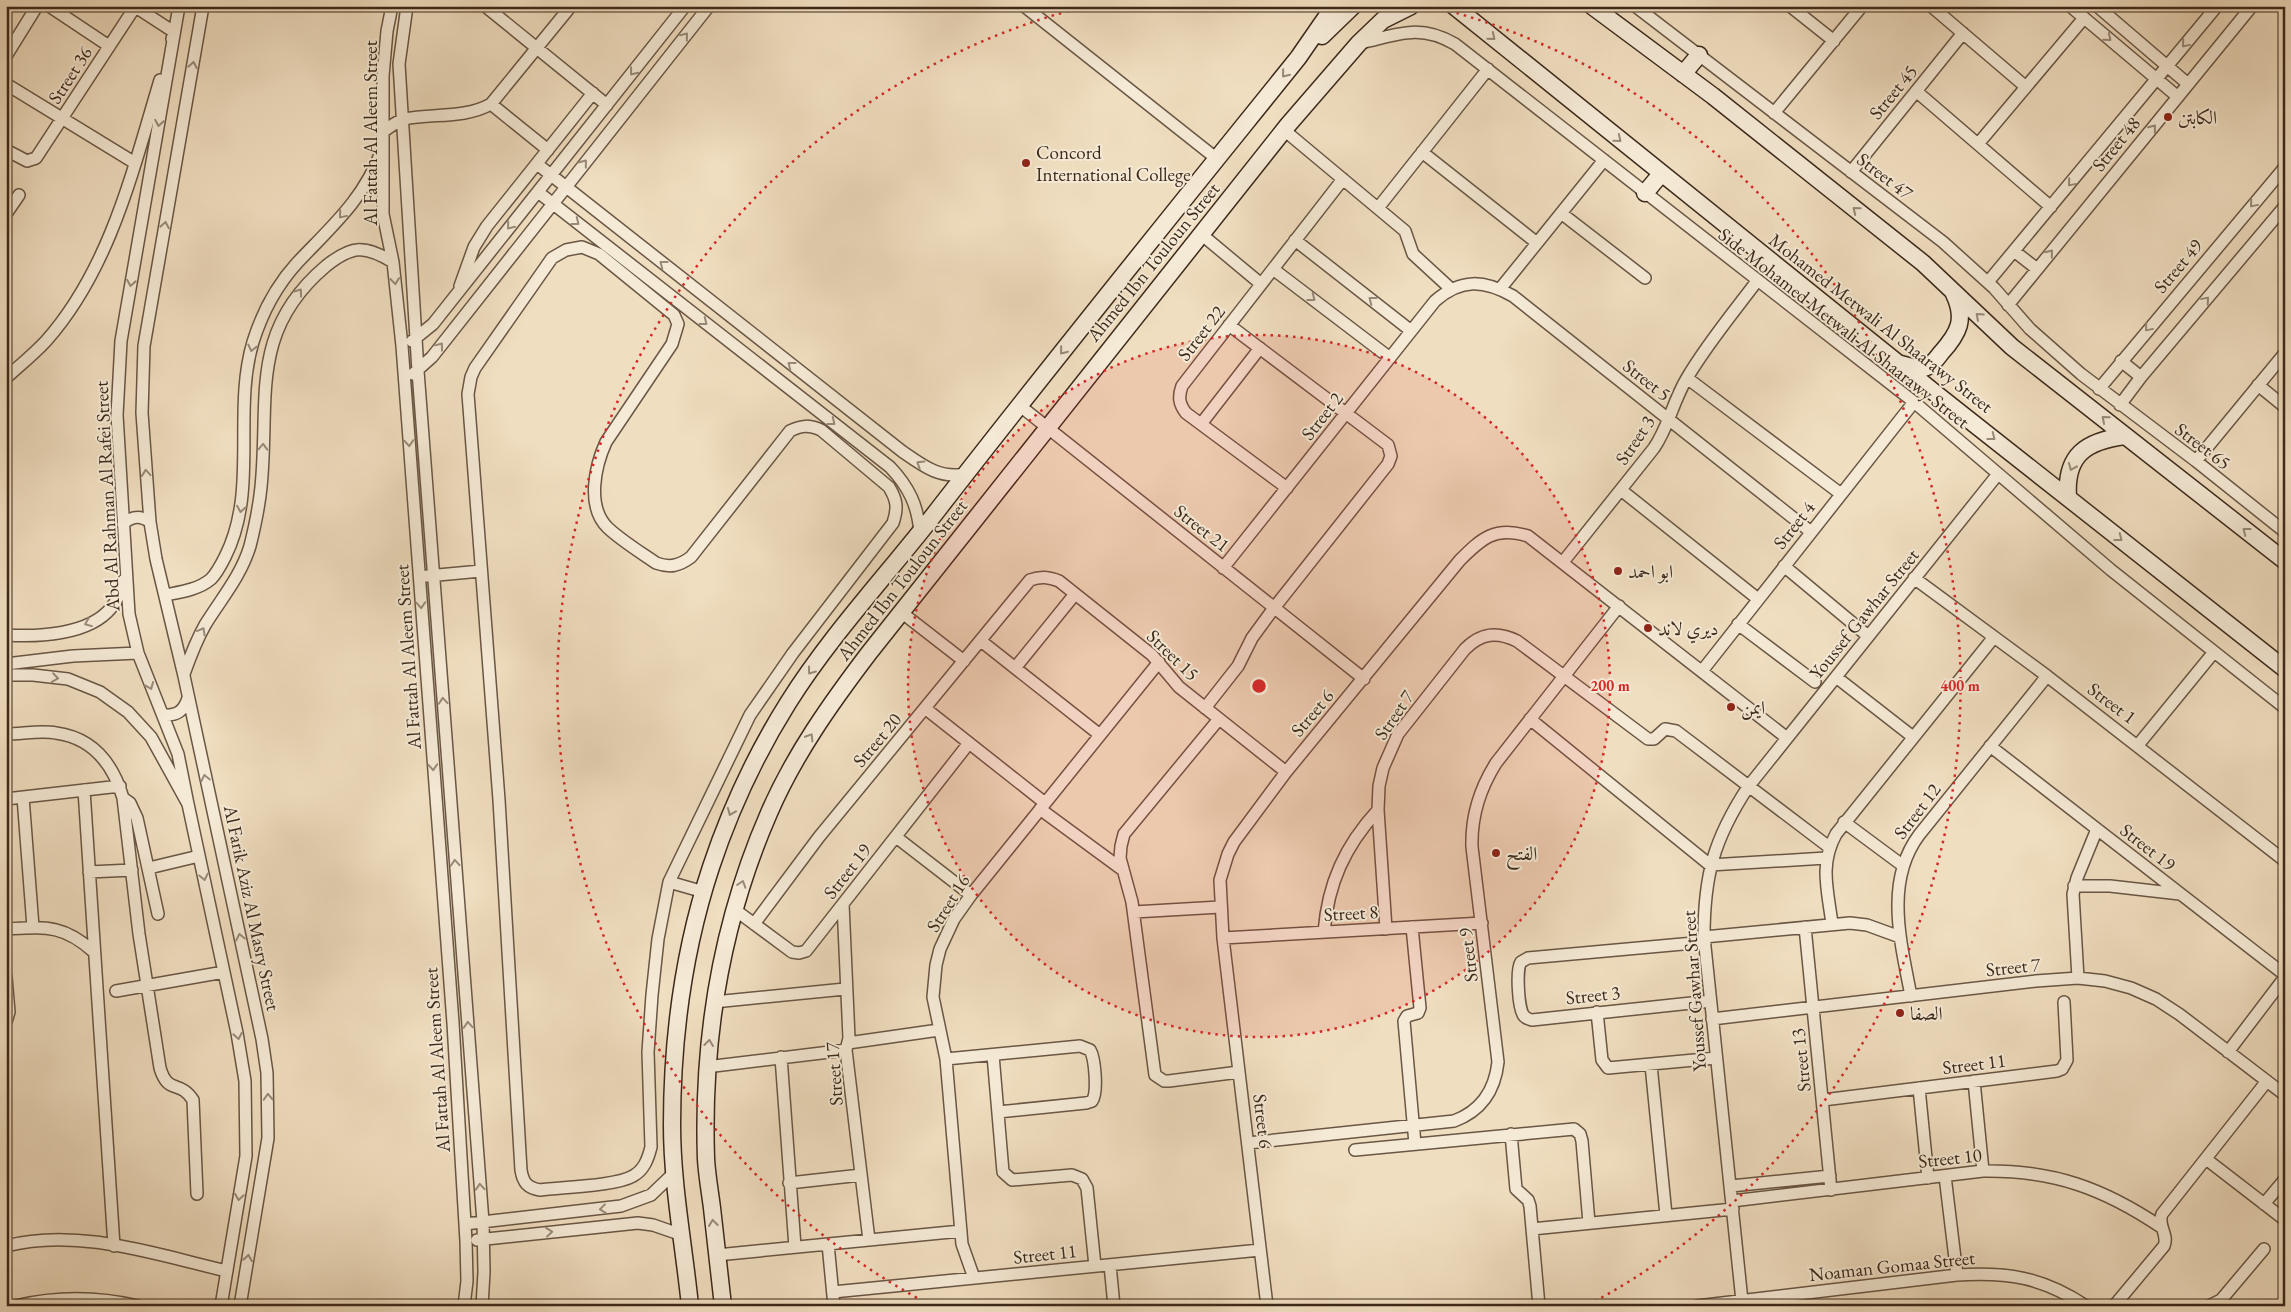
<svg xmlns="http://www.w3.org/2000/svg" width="2291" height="1312" viewBox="0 0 2291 1312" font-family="'EB Garamond',Amiri,serif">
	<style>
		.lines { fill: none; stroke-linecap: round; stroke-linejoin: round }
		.street-casing { stroke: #695644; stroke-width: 14 }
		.secondary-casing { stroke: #3c291b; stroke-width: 19 }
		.street { stroke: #f5ead6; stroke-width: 11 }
		.secondary { stroke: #f5ead6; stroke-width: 16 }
		.oneway { stroke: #988a78 }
		.ring { fill: none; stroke: #d62828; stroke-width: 2.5; stroke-dasharray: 2.5 5 }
		.poi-dot { fill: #8f2418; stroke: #f5ead6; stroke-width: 2 }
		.labels { text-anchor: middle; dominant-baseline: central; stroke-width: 4; stroke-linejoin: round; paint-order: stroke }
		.street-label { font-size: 19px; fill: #3c291b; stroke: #f5ead6 }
		.poi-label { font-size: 19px; fill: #3c291b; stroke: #f5ead6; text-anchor: start }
		.centre { fill: #d62828; stroke: #f5ead6; stroke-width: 2.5 }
		.ring-label { font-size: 15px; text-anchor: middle; font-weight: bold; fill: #d62828; stroke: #f5ead6; stroke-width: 4; stroke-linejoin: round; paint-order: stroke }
	</style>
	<rect width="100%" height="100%" fill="#f0dec0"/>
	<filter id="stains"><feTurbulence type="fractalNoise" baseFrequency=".004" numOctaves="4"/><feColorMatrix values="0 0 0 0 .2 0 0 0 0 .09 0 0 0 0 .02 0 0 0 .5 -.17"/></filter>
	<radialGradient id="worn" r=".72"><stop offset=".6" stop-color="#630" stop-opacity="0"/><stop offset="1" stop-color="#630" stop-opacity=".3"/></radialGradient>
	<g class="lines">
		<!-- street casing -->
		<g class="street-casing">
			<path id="street" d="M 49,6 L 109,46
				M 134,6 L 174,32 L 172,39
				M 179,6 L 121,341 L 117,415 L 129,614 L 138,653 L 178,754 L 188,804
				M 203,6 L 144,346 L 142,413 L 150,522 L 156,559 L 184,676 L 262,1039 L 267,1073 L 268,1138 L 240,1306
				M 392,6 L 387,31 L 383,76 L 383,214 L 393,262 L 402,346 L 453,1023 L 466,1241 L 467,1281 L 464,1306
				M 407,6 L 399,64 L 418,371 L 483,1222 L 484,1272 L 482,1306
				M 485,6 L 607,105
				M 1024,6 L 1217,159
				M 1635,6 L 1943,242 L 1994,288 L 2030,329 L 2081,374 L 2196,461 L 2285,532
				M 1790,6 L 1834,41
				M 1931,6 L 2026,87
				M 2070,6 L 2178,97
				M 2097,6 L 2188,84
				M 1360,43 C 1397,35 1419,23 1455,44 L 1914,402 L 2111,570 L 2285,708
				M 6,56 L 37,6
				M 6,84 L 135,163
				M 1916,91 L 2051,207
				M 491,104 L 548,150
				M 1774,113 L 1862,6
				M 1284,130 L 1405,231 L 1413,254 L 1451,289
				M 384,131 C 390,127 397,121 404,119 C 433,113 464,119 491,104 L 571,6
				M 1978,144 L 2084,18
				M 6,150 L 27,161 L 36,158 L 135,7
				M 1422,152 L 1537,243
				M 537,164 L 903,452 C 923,466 940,479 966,474
				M 1851,172 L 1963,33
				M 538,192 L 890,467 C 909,487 918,506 920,533
				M 1378,208 L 1488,69
				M 1561,213 L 1645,278
				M 6,214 L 19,195
				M 1201,234 L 1261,284
				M 1295,240 L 1410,330
				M 582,247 L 599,254 L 674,315 L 678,324 L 672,344 L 606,442 C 595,466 586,507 608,528 C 622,541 640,552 656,563 C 670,568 679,566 691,557 L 790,431 C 802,425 809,425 821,430 L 889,487 C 897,500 898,508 893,523 L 793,653 L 750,715 L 669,882 L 658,939 L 652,995 L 648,1052 L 651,1147 C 648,1159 644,1170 633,1176 C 616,1186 562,1187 540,1190 C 528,1188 523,1183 521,1170 L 499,800 L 468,394 L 471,377 L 475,368 L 552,258 L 566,250 Z
				M 2014,251 L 2037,269
				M 1273,269 L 1390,358
				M 1988,282 L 2217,6
				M 460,286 L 474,247 L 487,226 L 593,93
				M 1500,289 L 1604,160
				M 2008,305 L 2252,6
				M 412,341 L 433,324 L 685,6
				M 2121,361 L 2141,377
				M 413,374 L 432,357 L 709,6
				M 6,378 C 19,366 34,354 46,341 C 110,269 133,170 160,80
				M 1687,378 L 1841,494
				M 2258,385 L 2285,407
				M 2099,389 L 2285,167
				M 1019,405 L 1364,679
				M 2120,405 L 2141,377 L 2285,206
				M 1201,424 L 1260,348
				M 2196,461 L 2285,353
				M 1287,488 L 1186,413 C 1179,404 1178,397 1182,386 L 1343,179
				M 1621,490 L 1758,599
				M 123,524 C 132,516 140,515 150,522
				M 1563,562 L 1654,448 C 1669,426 1673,401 1687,378 C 1707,344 1733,313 1757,281
				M 1784,566 L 1868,636
				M 1223,568 L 1435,301 C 1461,278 1484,280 1513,296 L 1811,532
				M 427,576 L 481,571
				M 1914,578 L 2047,676 L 2285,861
				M 165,595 C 180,592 198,590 211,579 C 217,573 221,565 225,557 C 259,490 232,412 253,342 C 262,313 277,285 297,263 C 330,228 364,199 381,152
				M 901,612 L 964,661
				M 1738,624 L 1815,682
				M 6,635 C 38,637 89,635 111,608 C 118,600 121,590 124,580
				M 981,641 L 1100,735
				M 6,664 L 73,656 L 138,653
				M 1015,668 L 1075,594
				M 1702,671 L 1914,402
				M 184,674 C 190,657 196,641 205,625 C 221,599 241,576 250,546 C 255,526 259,507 261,487 C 270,399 248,332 326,266 C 352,245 365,245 393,262
				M 6,675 L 33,675 L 68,679 L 100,692 L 128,712 L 151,737 L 188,804 L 237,1033 L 245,1081 L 246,1156 L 221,1306
				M 1836,677 L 1913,737
				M 1205,708 L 1238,666 L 1252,638 L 1274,608 L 1388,464 L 1391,456 L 1388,445 L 1229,325
				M 926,709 L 1045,803
				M 163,715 C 177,716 184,711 188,698
				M 1219,719 L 1124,834 L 1121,846 L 1120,858 L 1132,902 L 1155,1075 L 1164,1081 L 1169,1081 L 1239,1072
				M 1530,719 L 1710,865 L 1826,858
				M 6,734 C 22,734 41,730 56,733 C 93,738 113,764 123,798 L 139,934 L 160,1068 C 168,1095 179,1079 193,1100 L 197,1194
				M 2138,745 L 2214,652
				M 1990,746 L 2285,975
				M 84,790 L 114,1246
				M 23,797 L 33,927
				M 123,798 L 130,803 L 137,818 L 158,914
				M 6,799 L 120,786
				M 1040,809 L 1123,870
				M 1844,822 L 1902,865
				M 896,837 L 971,895
				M 149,868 L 199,856
				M 89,872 L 132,870
				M 669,882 L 704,892
				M 2074,886 L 2110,886 L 2180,894
				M 843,904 L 849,1038 L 846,1050 L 869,1240
				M 734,909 L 792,952 L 799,953 L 806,951 L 969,743
				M 1134,912 L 1220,907
				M 754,924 L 819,837 L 1030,580 C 1041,576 1049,577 1059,581 L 1152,655 L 1179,687 L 1286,772
				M 1832,924 C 1828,891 1819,865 1836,834 L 1994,637
				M 1412,927 L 1420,1008 L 1418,1013 L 1407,1016 L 1404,1021 L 1415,1144
				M 1805,927 L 1831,1190
				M 6,929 C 45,927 63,924 94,952
				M 1386,929 L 1378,810 L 1379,786 L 1383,768 L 1398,734 L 1465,649 C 1481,633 1497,631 1517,641 L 1648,739 L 1654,739 L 1665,729 L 1676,731 L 1829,847
				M 1324,932 C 1328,883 1345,846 1378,810
				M 1704,937 L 1850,923 L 1867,925 L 1900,937
				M 1223,938 L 1482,923
				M 1705,942 L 1528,958 L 1521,962 C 1516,969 1518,1009 1524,1016 C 1527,1019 1528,1019 1532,1020 L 1710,1001
				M 6,977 L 9,1012 L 6,1022
				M 2078,978 L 2073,894 L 2077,878 L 2097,829
				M 116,991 L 224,972
				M 1911,996 C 1901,943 1884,882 1919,835 L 2047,676
				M 714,1002 L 845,989
				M 1597,1012 L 1602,1060 L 1608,1068 L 1716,1058
				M 1712,1019 L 2036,981 L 2078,978 L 2105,981 L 2131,988 L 2156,999 L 2179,1014 L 2285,1095
				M 848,1043 L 939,1030
				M 2228,1052 L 2285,977
				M 993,1055 L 1003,1172 L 1012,1180 L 1072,1175 L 1082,1179 L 1087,1188 L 1095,1266
				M 781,1057 L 795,1247
				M 946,1059 L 1080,1046 L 1090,1050 C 1095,1058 1098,1093 1092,1101 L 1086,1103 L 998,1112
				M 1651,1065 L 1666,1215
				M 706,1067 L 846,1050
				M 1974,1081 L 1983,1171
				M 1919,1088 L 1928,1178
				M 1823,1100 L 2057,1071 L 2062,1069 L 2067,1060 L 2064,1002
				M 1511,1134 L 1516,1189 L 1528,1200 L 1530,1206 L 1539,1306
				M 1248,1143 L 1454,1121 C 1481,1111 1495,1090 1498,1062 L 1472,847 C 1471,816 1479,790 1496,763 L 1619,606
				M 1355,1150 L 1574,1129 L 1580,1134 L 1582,1141 L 1589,1223
				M 2206,1159 L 2285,1220
				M 1945,1176 L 1957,1275
				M 789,1183 L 861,1175
				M 1731,1186 L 1830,1176
				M 1732,1201 L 1983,1171 C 2053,1170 2103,1188 2161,1227
				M 2264,1204 L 2285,1179
				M 465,1224 L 621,1206 L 651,1195 L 675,1172
				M 1532,1229 L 1733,1209
				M 477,1240 L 638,1223 L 653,1225 L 682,1235
				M 828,1244 L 834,1306
				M 6,1246 C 78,1227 157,1255 227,1271
				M 717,1255 L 961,1231
				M 1110,1265 L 1114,1306
				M 974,1278 L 962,1244 L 946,1059 L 933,997 L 936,965 L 940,949 L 954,919 L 971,895 L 1159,662
				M 833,1292 L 1260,1250
				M 1742,1301 L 1704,937 C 1704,875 1714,839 1748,787 L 1998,474
				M 15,1306 C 57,1296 96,1296 138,1306
				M 1267,1306 L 1223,938 L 1220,880 L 1228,854 L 1234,842 L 1286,772 L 1460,560 C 1482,538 1495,526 1528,536 L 1787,738
				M 1697,1306 L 1957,1275 C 2008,1272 2042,1277 2086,1306
				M 2114,1306 L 2164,1246 C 2169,1234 2157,1226 2162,1214 L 2267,1081
				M 2209,1306 L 2221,1300 L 2264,1249"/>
		</g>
		<!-- secondary casing -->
		<g class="secondary-casing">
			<path id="secondary" d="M 1454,6 L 1940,397 L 2285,669
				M 1592,6 L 1713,96 L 1923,263 L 2012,347 L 2285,561
				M 1322,36 L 1353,6
				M 1683,74 L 1699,55
				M 1645,193 L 1661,174
				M 1901,364 C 1908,366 1916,369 1924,368 C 1932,366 1937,358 1941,353 C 1959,333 1966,319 1954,294
				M 2068,497 C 2065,455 2086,441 2125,436
				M 690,1306 C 684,1246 672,1185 672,1125 C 672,1039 684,949 711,867 C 730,810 756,754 788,703 C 832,633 890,572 940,507 C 1057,356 1178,207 1298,58 L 1334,6
				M 723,1306 C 719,1273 716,1241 712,1208 C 710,1192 707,1176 706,1159 C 702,1040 721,923 769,813 C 794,755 831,703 869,653 L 1288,125 L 1359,43 L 1383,20 L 1411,6"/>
		</g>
		<!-- street -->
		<use href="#street" class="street"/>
		<!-- secondary -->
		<use href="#secondary" class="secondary"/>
	</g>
	<!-- one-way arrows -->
	<defs><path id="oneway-chevron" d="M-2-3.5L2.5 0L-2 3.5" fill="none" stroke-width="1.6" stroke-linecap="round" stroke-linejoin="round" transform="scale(1.25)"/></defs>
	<g class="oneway">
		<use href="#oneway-chevron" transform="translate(685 36) rotate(-51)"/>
		<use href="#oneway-chevron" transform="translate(1492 37) rotate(39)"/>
		<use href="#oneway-chevron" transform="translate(2108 38) rotate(40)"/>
		<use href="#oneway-chevron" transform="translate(2185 44) rotate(130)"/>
		<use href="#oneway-chevron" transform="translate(193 65) rotate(-80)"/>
		<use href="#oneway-chevron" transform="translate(633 72) rotate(128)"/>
		<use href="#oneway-chevron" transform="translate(1285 74) rotate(129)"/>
		<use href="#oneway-chevron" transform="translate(159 123) rotate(100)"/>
		<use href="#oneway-chevron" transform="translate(2153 128) rotate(-51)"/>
		<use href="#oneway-chevron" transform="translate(1618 139) rotate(39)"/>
		<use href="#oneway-chevron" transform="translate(584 163) rotate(-51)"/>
		<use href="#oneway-chevron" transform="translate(2071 183) rotate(130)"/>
		<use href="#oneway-chevron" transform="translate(2253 204) rotate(130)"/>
		<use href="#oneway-chevron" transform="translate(1856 210) rotate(-141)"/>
		<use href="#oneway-chevron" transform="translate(342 215) rotate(130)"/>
		<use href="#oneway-chevron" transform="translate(576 222) rotate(38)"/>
		<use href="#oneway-chevron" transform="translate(165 225) rotate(-80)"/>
		<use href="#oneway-chevron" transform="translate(510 226) rotate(129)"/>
		<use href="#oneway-chevron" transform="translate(2050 253) rotate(-51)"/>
		<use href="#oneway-chevron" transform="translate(663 264) rotate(-142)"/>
		<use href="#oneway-chevron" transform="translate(395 281) rotate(84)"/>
		<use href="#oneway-chevron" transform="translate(131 283) rotate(100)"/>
		<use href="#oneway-chevron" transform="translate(299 292) rotate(-54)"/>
		<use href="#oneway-chevron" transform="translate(1312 298) rotate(37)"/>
		<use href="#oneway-chevron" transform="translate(1372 300) rotate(-142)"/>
		<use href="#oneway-chevron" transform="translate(2206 300) rotate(-50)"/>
		<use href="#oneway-chevron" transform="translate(1979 316) rotate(-138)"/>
		<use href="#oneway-chevron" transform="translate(704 322) rotate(38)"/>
		<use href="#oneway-chevron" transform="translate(2148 328) rotate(130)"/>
		<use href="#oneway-chevron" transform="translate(440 346) rotate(-53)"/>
		<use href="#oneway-chevron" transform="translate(252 348) rotate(103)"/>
		<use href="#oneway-chevron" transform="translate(1063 351) rotate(129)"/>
		<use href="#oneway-chevron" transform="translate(791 365) rotate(-142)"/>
		<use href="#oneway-chevron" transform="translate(2105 419) rotate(-139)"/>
		<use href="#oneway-chevron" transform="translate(832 422) rotate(38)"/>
		<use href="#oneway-chevron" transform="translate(1992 437) rotate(38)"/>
		<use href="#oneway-chevron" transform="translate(409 443) rotate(86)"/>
		<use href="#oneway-chevron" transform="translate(263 447) rotate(-88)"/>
		<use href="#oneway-chevron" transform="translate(920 464) rotate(-148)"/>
		<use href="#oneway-chevron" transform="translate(2072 467) rotate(113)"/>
		<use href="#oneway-chevron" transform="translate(146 473) rotate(-95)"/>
		<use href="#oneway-chevron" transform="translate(241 509) rotate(99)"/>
		<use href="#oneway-chevron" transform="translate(2246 531) rotate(-142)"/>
		<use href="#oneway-chevron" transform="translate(2119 538) rotate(38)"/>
		<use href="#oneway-chevron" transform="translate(421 605) rotate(86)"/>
		<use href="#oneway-chevron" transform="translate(88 623) rotate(158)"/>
		<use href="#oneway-chevron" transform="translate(202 631) rotate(-61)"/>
		<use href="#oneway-chevron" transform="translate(811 671) rotate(126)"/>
		<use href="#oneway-chevron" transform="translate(55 678) rotate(8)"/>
		<use href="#oneway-chevron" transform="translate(150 686) rotate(67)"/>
		<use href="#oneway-chevron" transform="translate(443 701) rotate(-94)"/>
		<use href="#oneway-chevron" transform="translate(810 737) rotate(-58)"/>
		<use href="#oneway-chevron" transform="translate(433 767) rotate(86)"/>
		<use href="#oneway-chevron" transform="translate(205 778) rotate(-102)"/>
		<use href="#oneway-chevron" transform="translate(731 812) rotate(112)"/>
		<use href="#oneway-chevron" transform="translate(455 863) rotate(-94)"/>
		<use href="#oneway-chevron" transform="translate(204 877) rotate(78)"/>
		<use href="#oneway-chevron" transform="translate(742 884) rotate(-72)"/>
		<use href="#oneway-chevron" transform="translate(240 937) rotate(-102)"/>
		<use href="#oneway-chevron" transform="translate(468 1025) rotate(-94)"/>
		<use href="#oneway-chevron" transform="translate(238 1036) rotate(80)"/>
		<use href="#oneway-chevron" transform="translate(709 1043) rotate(-83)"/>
		<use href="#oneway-chevron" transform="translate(268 1097) rotate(-93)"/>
		<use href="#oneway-chevron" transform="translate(480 1187) rotate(-94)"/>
		<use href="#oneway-chevron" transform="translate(239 1197) rotate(99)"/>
		<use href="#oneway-chevron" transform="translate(603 1209) rotate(173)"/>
		<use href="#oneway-chevron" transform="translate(713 1223) rotate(-97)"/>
		<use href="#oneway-chevron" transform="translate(549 1232) rotate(-6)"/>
		<use href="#oneway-chevron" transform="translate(248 1258) rotate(-81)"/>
	</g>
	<!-- distance rings -->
	<circle cx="1259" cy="686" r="351" fill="#d62828" fill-opacity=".12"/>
	<g class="ring">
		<circle cx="1259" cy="686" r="351"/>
		<path d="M930 1305A701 701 0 0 1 1083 7M1435 7A701 701 0 0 1 1588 1305"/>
	</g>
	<!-- markers -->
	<g class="poi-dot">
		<circle cx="2168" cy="117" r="5"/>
		<circle cx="1026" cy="163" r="5"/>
		<circle cx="1618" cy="571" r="5"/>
		<circle cx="1648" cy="628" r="5"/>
		<circle cx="1731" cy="707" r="5"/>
		<circle cx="1496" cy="853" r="5"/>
		<circle cx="1900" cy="1013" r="5"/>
	</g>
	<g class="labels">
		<!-- street labels -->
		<g class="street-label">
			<text transform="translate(70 75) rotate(-57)">Street 36</text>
			<text transform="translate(1893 92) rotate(-51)">Street 45</text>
			<text transform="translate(370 133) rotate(-90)">Al Fattah Al Aleem Street</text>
			<text transform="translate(2116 144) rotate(-51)">Street 48</text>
			<text transform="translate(1885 176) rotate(37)">Street 47</text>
			<text transform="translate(1153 262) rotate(-51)">Ahmed Ibn Touloun Street</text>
			<text transform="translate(2178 266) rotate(-50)">Street 49</text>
			<text transform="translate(1881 323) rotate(38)">Mohamed Metwali Al Shaarawy Street</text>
			<text transform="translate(1844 328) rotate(38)">Side Mohamed Metwali Al Shaarawy Street</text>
			<text transform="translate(1201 333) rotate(-52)">Street 22</text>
			<text transform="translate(1647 380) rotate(38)">Street 5</text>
			<text transform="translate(1322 416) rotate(-52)">Street 2</text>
			<text transform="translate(1635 440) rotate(-56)">Street 3</text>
			<text transform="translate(2203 446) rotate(37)">Street 65</text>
			<text transform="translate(107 496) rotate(-93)">Abd Al Rahman Al Rafei Street</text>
			<text transform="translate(1794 525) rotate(-52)">Street 4</text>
			<text transform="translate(1202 528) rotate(38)">Street 21</text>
			<text transform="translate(902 580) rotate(-52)">Ahmed Ibn Touloun Street</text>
			<text transform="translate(1864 614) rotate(-51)">Youssef Gawhar Street</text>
			<text transform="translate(1173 655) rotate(44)">Street 15</text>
			<text transform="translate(408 657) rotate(-94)">Al Fattah Al Aleem Street</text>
			<text transform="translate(2112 703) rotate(37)">Street 1</text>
			<text transform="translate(1312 713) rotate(-50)">Street 6</text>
			<text transform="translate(1394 715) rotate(-56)">Street 7</text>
			<text transform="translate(877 740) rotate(-50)">Street 20</text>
			<text transform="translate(1917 811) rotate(-53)">Street 12</text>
			<text transform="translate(2148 847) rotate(38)">Street 19</text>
			<text transform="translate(847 871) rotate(-52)">Street 19</text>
			<text transform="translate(948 903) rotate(-58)">Street 16</text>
			<text transform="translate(252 908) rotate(78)">Al Farik Aziz Al Masry Street</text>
			<text transform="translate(1351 913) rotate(-3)">Street 8</text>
			<text transform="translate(1468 955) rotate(-97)">Street 9</text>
			<text transform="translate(2013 967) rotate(-6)">Street 7</text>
			<text transform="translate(1694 991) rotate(-94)">Youssef Gawhar Street</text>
			<text transform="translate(1593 995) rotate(-6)">Street 3</text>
			<text transform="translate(437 1060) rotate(-94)">Al Fattah Al Aleem Street</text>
			<text transform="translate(1801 1060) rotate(-96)">Street 13</text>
			<text transform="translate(1974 1064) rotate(-7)">Street 11</text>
			<text transform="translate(834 1074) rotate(-94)">Street 17</text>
			<text transform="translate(1263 1121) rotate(83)">Street 6</text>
			<text transform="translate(1950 1158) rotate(-6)">Street 10</text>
			<text transform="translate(1045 1254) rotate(-6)">Street 11</text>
			<text transform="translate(1892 1266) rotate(-6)">Noaman Gomaa Street</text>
		</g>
		<!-- poi labels -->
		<g class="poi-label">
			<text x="2178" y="117">الكابتن</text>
			<text x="1036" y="152">Concord<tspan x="1036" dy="22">International College</tspan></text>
			<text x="1628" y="571">ابو احمد</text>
			<text x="1658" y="628">ديري لاند</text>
			<text x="1741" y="707">ايمن</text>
			<text x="1506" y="853">الفتح</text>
			<text x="1910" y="1013">الصفا</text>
		</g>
	</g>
	<circle cx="1259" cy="686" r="8" class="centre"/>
	<g class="ring-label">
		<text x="1610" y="691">200 m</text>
		<text x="1960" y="691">400 m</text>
	</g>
	<!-- margin -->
	<rect width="2291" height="1312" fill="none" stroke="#f0dec0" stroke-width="25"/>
	<rect x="8" y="8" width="2276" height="1297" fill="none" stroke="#3c291b" stroke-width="2.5"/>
	<rect x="12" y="12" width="2266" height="1287" fill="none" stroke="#3c291b"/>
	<rect width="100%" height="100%" filter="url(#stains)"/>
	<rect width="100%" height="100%" fill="url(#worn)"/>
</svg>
